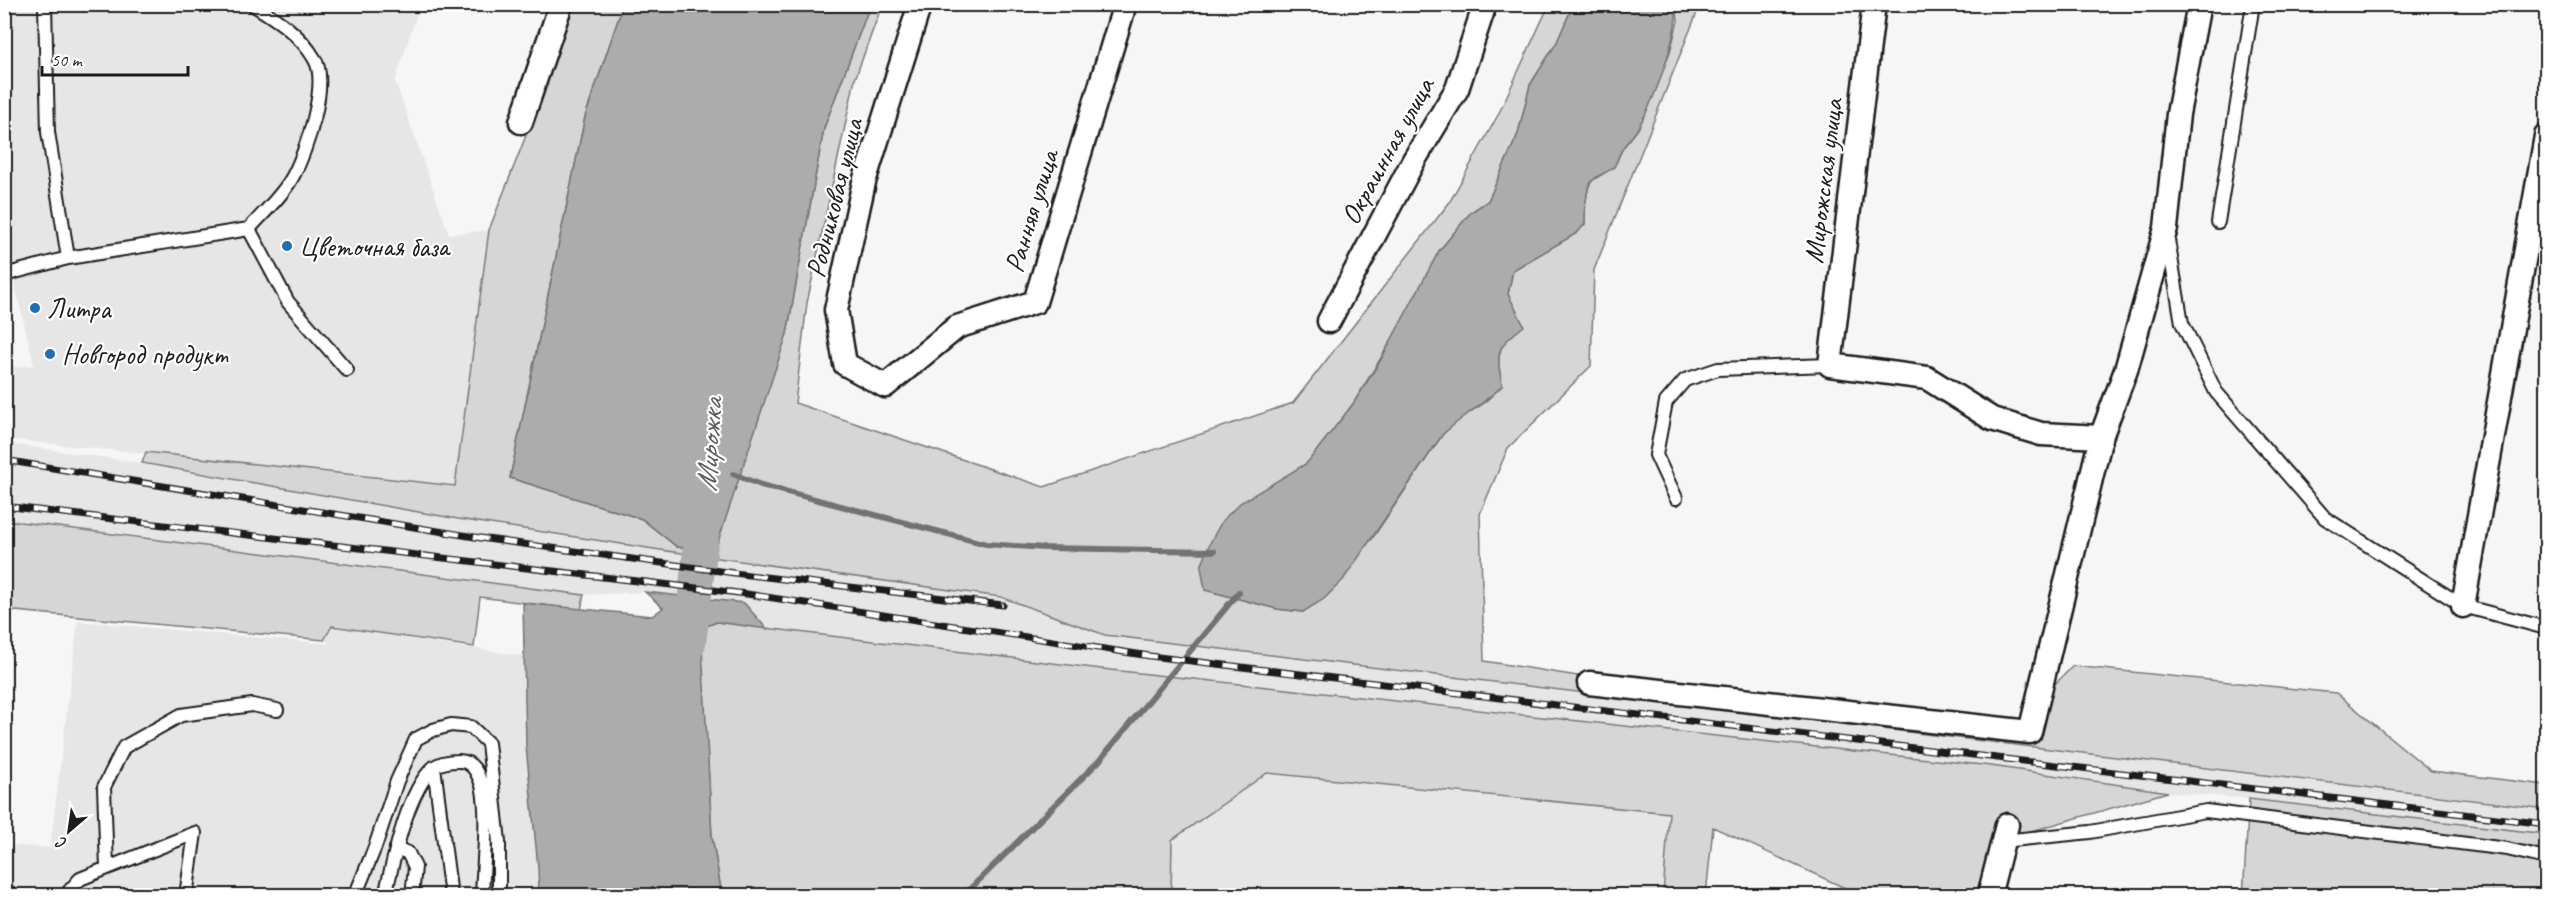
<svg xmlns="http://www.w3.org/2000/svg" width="2551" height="900" viewBox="0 0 2551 900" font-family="Caveat,sans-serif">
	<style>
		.built { fill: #e6e6e6 }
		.green { fill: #d6d6d6; stroke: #797979; stroke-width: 1.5 }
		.water { fill: #acacac; stroke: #727272; stroke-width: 1.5 }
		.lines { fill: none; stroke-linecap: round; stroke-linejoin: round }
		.stream { stroke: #727272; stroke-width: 6 }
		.river { stroke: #acacac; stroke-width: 34 }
		.service-casing { stroke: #1c1c1c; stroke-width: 16 }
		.minor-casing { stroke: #1c1c1c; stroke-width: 27 }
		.service { stroke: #fff; stroke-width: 12 }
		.minor { stroke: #fff; stroke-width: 22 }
		.rail-casing { stroke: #1c1c1c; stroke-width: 7 }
		.rail { stroke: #fff; stroke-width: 4.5; stroke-dasharray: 14; stroke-linecap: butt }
		.poi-dot { fill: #1f6fb2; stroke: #fff; stroke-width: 2 }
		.labels { text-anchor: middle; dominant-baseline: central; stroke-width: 4.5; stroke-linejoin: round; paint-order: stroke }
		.street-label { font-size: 28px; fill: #1c1c1c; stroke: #fff }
		.poi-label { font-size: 28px; fill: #1c1c1c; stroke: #fff; text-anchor: start }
		.water-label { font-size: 30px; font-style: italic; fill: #5d5d5d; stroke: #fff }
	</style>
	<rect width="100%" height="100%" fill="#f6f6f6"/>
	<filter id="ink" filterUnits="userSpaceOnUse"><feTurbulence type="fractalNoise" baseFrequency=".0167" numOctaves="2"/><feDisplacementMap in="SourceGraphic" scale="12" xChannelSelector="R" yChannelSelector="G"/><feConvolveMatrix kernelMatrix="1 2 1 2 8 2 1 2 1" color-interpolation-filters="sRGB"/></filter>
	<g filter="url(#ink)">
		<!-- built -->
		<path class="built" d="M 5,5 L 420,5 L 395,81 L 449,234 L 489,230 L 455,486 L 5,439 L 4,368 L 34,365 L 13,278 L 5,191 Z
			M 5,443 L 142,463 L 458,519 L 667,551 L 1001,597 L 1105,635 L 2546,809 L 2546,834 L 2249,799 L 2168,792 L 1991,766 L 1244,685 L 767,629 L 744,603 L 645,592 L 584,595 L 5,520 Z
			M 78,621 L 329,644 L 324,640 L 332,626 L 524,656 L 526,746 L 538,867 L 539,895 L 5,895 L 4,845 L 50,848 Z
			M 1267,773 L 1670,811 L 1663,895 L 1171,896 L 1172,840 Z"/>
		<!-- green -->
		<path class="green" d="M 559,5 L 623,5 L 585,117 L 510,478 L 642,519 L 677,547 L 787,334 L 824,128 L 870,5 L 882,5 L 855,79 L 807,303 L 795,403 L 1044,487 L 1293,403 L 1449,203 L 1498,115 L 1549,5 L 1573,5 L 1557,42 L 1530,85 L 1518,134 L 1488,201 L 1471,212 L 1439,251 L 1405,318 L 1353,404 L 1307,464 L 1285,478 L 1205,590 L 1277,609 L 1303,612 L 1372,539 L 1443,434 L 1462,417 L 1483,404 L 1502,386 C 1496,351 1496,348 1523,325 L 1508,294 L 1513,270 L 1577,233 L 1585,224 L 1585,205 L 1589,185 L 1593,180 L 1614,167 L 1622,149 L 1638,129 L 1670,52 L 1678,21 L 1676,5 L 1700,5 L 1594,270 L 1591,366 L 1508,448 L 1480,514 L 1484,661 L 1590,678 L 2016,723 L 2073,666 L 2336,693 L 2431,771 L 2546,785 L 2546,809 L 1105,635 L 1001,597 L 667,551 L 458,519 L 142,463 L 146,452 L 455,486 L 489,230 L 527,133 L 513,127 Z
			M 5,520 L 584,595 L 581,610 L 480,597 L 474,647 L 332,626 L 324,640 L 5,610 Z
			M 717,622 L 1102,669 L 1991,766 L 2168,792 L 2017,835 L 1978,895 L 1860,895 L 1713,827 L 1706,895 L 1663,895 L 1669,813 L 1267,773 L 1172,840 L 1171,895 L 722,895 L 712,837 L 701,643 L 701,628 Z
			M 2249,799 L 2546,834 L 2546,895 L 2243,896 Z"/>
		<!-- water -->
		<path class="water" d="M 623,5 L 870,5 L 824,128 L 787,334 L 715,551 L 677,547 L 642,519 L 510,478 L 585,117 Z
			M 1573,5 L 1676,5 C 1679,34 1655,99 1639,126 C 1635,134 1628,140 1623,148 C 1620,153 1618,159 1615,165 C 1611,172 1599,174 1593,180 C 1585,186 1585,214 1585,224 L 1577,233 L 1513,270 L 1508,294 L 1524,326 C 1496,348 1496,350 1502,386 C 1483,404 1462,417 1443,434 L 1343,580 L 1324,599 L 1303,612 L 1277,609 L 1205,590 L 1201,567 L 1210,543 L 1222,521 L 1240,503 L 1307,463 L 1353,404 L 1380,361 L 1439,251 L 1471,212 L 1488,201 L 1518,134 L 1530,85 L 1557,42 Z
			M 645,592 L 744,603 L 767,629 L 717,622 L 701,628 L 712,837 L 722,895 L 539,895 L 538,867 L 526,746 L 523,603 L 652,616 L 663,608 Z"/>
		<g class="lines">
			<!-- stream -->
			<path class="stream" d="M 733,474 L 761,485 L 986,544 L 1045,548 L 1214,551
				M 963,896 L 1099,761 L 1239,592"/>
			<!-- river -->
			<path class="river" d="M 689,643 L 706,502"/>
			<!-- service casing -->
			<g class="service-casing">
				<path id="service" d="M 2218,222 L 2253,4
					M 249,229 L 288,302 L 347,370
					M 2168,240 L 2182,323 L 2216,392 L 2325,518 L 2463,606 L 2546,628
					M 68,258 L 249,229 C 263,213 283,195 293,176 C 306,152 330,82 314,58 C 299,33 276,19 252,4
					M 4,275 L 68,258 L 48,132 L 45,4
					M 1676,498 L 1656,455 L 1666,402 L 1685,380 L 1718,369 L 1830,365
					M 434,767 L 451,896
					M 2003,841 L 2090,832 L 2206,811 L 2507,849 L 2546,858
					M 396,848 L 408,853 L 415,867 L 412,896
					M 107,868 L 104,787 L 124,747 L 181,715 L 252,705 L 277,710
					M 65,896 L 80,879 L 195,833 L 186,896
					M 355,896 L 375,847 L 397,781 L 416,739 L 433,730 L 451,725 L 471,727 L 488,743 L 499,842 L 499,896
					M 385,896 C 393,861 407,792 433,768 C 440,762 451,761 459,761 C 473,761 478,774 482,785 C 489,815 483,864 482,896"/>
			</g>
			<!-- minor casing -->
			<g class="minor-casing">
				<path id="minor" d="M 920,4 L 864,182 L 836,310 L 845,364 L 885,386 L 957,327 L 1035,302 L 1125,4
					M 1874,4 L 1830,365 L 1927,378 L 1992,419 L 2041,434 L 2101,437
					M 521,122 L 561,4
					M 1329,321 L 1414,160 L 1457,89 L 1485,4
					M 2463,606 L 2546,136
					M 1589,683 L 2030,732 L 2101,437 L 2126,370 L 2166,228 L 2178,114 L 2199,4
					M 1989,896 L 2007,825"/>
			</g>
			<!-- service -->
			<use href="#service" class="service"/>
			<!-- minor -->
			<use href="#minor" class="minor"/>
			<!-- rail casing -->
			<g class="rail-casing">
				<path id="rail" d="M 4,460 L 487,539 L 749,575 L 1003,605
					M 4,506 L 747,594 L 1150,656 L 2546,824"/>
			</g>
			<!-- rail -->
			<use href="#rail" class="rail"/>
		</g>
	</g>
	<!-- markers -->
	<g class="poi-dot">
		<circle cx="287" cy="246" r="6"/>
		<circle cx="35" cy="308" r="6"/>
		<circle cx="50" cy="354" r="6"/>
	</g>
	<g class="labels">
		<!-- street labels -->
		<g class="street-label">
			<text transform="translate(1387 151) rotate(-61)">Окраинная улица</text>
			<text transform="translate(1823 181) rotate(-83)">Мирожская улица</text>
			<text transform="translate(834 198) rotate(-76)">Родниковая улица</text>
			<text transform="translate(1031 211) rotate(-73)">Ранняя улица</text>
		</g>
		<!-- poi labels -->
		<g class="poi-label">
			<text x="299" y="246">Цветочная база</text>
			<text x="47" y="308">Литра</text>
			<text x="62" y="354">Новгород продукт</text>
		</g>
		<!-- water labels -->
		<g class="water-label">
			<text transform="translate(709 445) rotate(-86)">Мирожка</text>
		</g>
	</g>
	<!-- margin -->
	<rect width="2551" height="900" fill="none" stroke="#fff" stroke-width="24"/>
	<rect x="12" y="12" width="2527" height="876" fill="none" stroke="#1c1c1c" stroke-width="2" filter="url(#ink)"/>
	<!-- north arrow -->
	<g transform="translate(69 831) rotate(209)" stroke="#ffffff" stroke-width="4.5" paint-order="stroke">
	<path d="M0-4.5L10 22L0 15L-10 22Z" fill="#1c1c1c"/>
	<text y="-9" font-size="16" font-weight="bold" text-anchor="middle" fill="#1c1c1c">С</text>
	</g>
	<!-- scale -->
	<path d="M42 66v9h146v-9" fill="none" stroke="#1c1c1c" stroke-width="3"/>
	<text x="51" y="66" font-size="18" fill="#1c1c1c" stroke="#ffffff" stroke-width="4.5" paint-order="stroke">50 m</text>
</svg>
